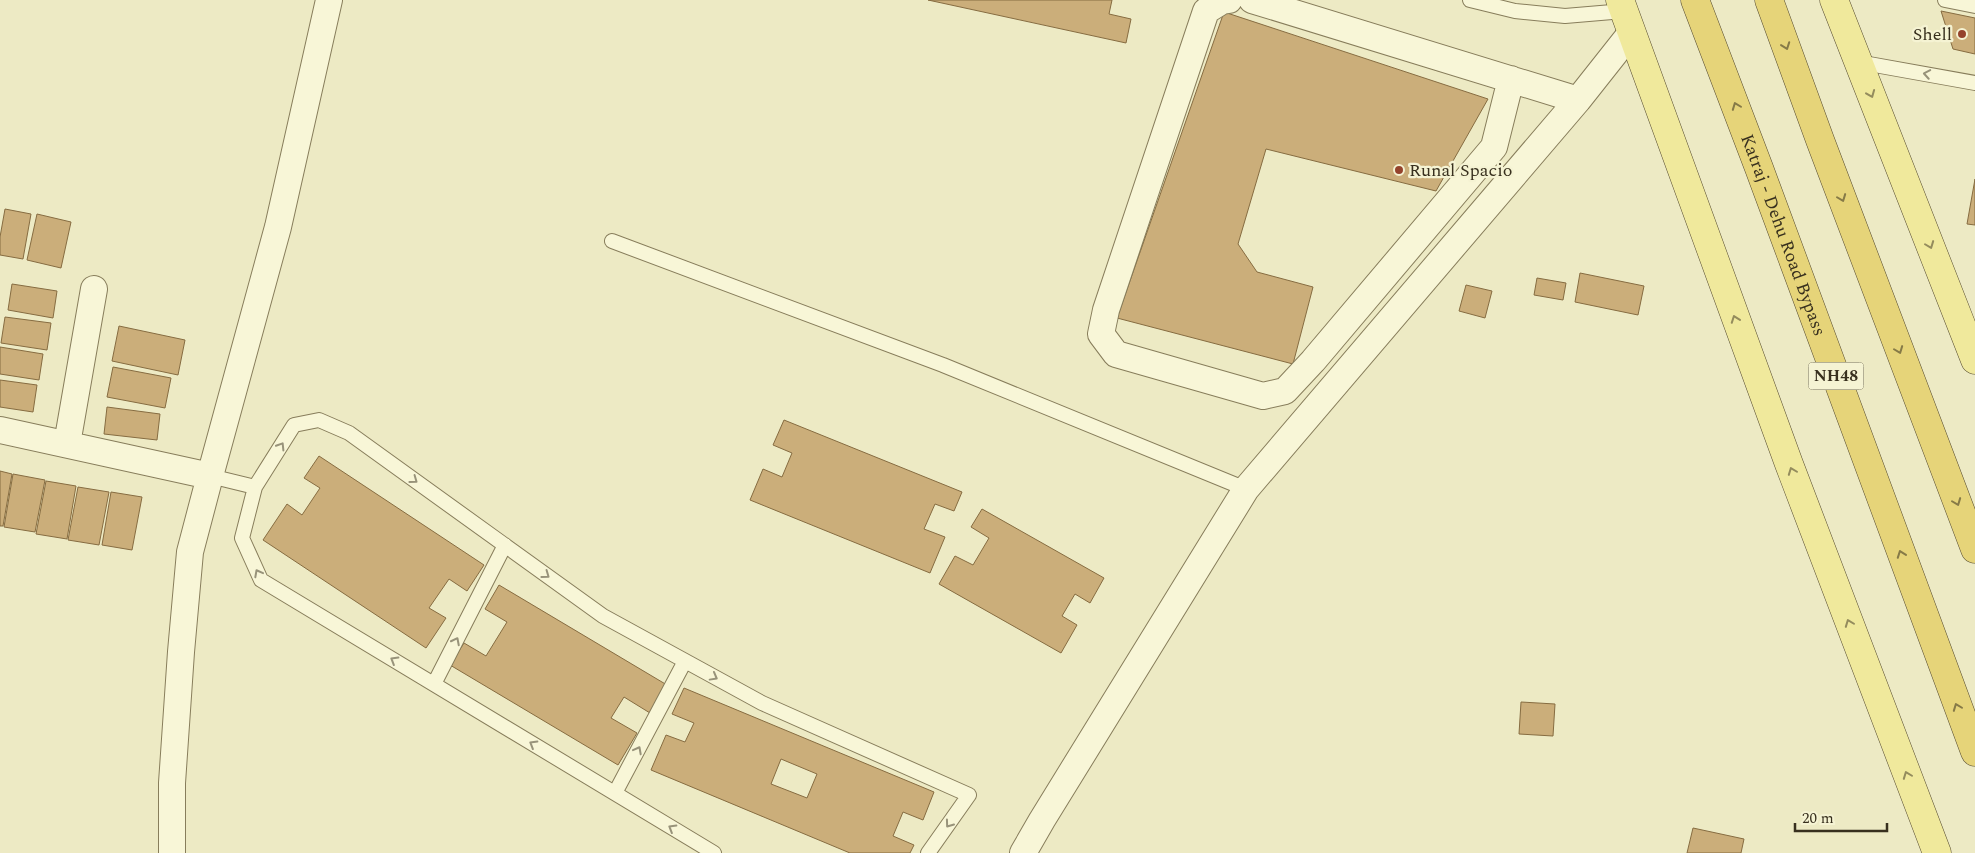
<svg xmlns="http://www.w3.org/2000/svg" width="1975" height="853" viewBox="0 0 1975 853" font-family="Spectral,serif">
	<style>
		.building { fill: #cbae7a; stroke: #866c41; fill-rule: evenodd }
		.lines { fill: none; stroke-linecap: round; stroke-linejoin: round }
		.service-casing { stroke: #877d5b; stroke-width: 16 }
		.minor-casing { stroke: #877d5b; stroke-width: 28 }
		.primary-casing { stroke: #554a2f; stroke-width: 29 }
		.trunk-casing { stroke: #554a2f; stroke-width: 29 }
		.service { stroke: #f8f6d7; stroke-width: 14 }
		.minor { stroke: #f8f6d7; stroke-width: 26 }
		.primary { stroke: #f0e99c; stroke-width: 28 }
		.trunk { stroke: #e6d479; stroke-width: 28 }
		.oneway { stroke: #867a47 }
		.oneway2 { stroke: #98937a }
		.oneway3 { stroke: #948c5d }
		.poi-dot { fill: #95432c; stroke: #f5f3d3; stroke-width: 2 }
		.labels { text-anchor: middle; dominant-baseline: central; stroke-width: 4.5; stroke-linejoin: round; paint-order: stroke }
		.shield { fill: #f5f3d3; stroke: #716a54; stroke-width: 1 }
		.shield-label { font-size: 16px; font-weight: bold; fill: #38301e }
		.poi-label { font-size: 18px; fill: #38301e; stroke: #f5f3d3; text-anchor: end }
		.street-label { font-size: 18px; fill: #38301e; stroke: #f5f3d3 }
	</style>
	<rect width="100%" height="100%" fill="#edeac4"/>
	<!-- building -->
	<path class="building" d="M 928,0 L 1112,0 L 1109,14 L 1131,19 L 1126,43 Z
		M 1941,11 L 1975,18 L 1975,54 L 1953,49 Z
		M 1224,12 L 1488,99 L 1436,191 L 1266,149 L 1238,244 L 1257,272 L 1313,287 L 1293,364 L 1117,318 Z
		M 1975,179 L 1975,225 L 1967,224 Z
		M 5,209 L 31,214 L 23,259 L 0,255 L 0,237 Z
		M 37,214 L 71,222 L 61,268 L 27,260 Z
		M 1580,273 L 1644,286 L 1638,315 L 1575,302 Z
		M 1537,278 L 1566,283 L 1563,300 L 1534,295 Z
		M 12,284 L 57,291 L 53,318 L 8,310 Z
		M 1466,285 L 1492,291 L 1485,318 L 1459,311 Z
		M 5,317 L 51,323 L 47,350 L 1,343 Z
		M 119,326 L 185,340 L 178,375 L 112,361 Z
		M 0,347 L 43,354 L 39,380 L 0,374 Z
		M 113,367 L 171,378 L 165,408 L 107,397 Z
		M 0,380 L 37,385 L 33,412 L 0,407 Z
		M 107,407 L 160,414 L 157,440 L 104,434 Z
		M 784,420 L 962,492 L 954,511 L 935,504 L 924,529 L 945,537 L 930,573 L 750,500 L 763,469 L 782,477 L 792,453 L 773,445 Z
		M 319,456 L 484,565 L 467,591 L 449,579 L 429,608 L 446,618 L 426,648 L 263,540 L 287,504 L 302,515 L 320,488 L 304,478 Z
		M 0,471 L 12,474 L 3,526 L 0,526 Z
		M 13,474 L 45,480 L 35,532 L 4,527 Z
		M 46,481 L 76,486 L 67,539 L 36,534 Z
		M 78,487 L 109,492 L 99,545 L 68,540 Z
		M 111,492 L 142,497 L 132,550 L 102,545 Z
		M 982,509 L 1104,578 L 1090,603 L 1075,594 L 1062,616 L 1077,625 L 1061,653 L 939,584 L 955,556 L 973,565 L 989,538 L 971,527 Z
		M 499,585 L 667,685 L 650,713 L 624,697 L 611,718 L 637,733 L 618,765 L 450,665 L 464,643 L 486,656 L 507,622 L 485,609 Z
		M 684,688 L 934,792 L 923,820 L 903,812 L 893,836 L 914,845 L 910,853 L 850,853 L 651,770 L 666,735 L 685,742 L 694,723 L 672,714 ZM 781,759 L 817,774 L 807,798 L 771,784 Z
		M 1521,702 L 1555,704 L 1553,736 L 1519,734 Z
		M 1693,828 L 1744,839 L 1741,853 L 1687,853 Z"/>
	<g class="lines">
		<!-- service casing -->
		<g class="service-casing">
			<path id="service" d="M 1470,0 L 1515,11 L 1565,16 L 1624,11
				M 1945,0 L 1975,6
				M 1858,62 L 1975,83
				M 612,241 L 943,365 L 1246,489
				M 210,476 L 255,487
				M 434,684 L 505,545
				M 615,793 L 685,661
				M 714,853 L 261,580 L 242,538 L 255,487 L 294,425 L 319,420 L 349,433 L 603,616 L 762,703 L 969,795 L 928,853"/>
		</g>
		<!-- minor casing -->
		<g class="minor-casing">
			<path id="minor" d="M 1229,0 L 1222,1 L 1206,11 L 1106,310 L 1101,334 L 1116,354 L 1263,396 L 1285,391 L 1313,361 L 1494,147 L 1511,79
				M 1252,0 L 1578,100
				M 0,430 L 210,476
				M 67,444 L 94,289
				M 172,853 L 172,783 L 181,652 L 190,552 L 210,476 L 278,227 L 329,0
				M 1023,853 L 1042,820 L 1246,489 L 1578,100 L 1631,33"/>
		</g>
		<!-- primary casing -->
		<g class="primary-casing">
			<path id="primary" d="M 1620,0 L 1789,464 L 1937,853
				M 1834,0 L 1975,360"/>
		</g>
		<!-- trunk casing -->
		<g class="trunk-casing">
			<g id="trunk">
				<path id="s1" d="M 1695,0 L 1759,168 L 1975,752"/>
				<path d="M 1769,0 L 1820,140 L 1975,549"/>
			</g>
		</g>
		<!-- service -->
		<use href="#service" class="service"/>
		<!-- minor -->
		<use href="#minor" class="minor"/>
		<!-- primary -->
		<use href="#primary" class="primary"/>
		<!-- trunk -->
		<use href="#trunk" class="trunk"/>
	</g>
	<!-- one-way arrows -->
	<defs><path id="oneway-chevron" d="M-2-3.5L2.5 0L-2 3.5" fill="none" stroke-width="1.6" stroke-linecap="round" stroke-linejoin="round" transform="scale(1.25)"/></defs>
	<g class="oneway">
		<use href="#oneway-chevron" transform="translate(1786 46) rotate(70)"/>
		<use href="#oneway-chevron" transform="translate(1736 106) rotate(-111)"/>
		<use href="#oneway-chevron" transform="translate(1842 198) rotate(69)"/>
		<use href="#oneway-chevron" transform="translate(1899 350) rotate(69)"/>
		<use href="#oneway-chevron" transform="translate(1957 502) rotate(69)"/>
		<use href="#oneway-chevron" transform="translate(1901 554) rotate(-110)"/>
		<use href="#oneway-chevron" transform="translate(1957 707) rotate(-111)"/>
	</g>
	<g class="oneway2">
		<use href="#oneway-chevron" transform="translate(1927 74) rotate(-170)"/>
		<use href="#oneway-chevron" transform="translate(281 446) rotate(-58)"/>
		<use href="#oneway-chevron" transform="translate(414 480) rotate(36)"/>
		<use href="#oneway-chevron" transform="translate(258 573) rotate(-118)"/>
		<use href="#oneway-chevron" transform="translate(546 575) rotate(36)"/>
		<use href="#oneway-chevron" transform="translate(456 641) rotate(-63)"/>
		<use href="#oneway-chevron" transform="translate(394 660) rotate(-149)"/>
		<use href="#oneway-chevron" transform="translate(714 677) rotate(29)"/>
		<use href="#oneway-chevron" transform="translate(533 744) rotate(-149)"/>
		<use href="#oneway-chevron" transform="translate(638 750) rotate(-62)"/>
		<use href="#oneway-chevron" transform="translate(949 824) rotate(126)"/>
		<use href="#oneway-chevron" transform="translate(672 828) rotate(-149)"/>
	</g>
	<g class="oneway3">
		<use href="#oneway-chevron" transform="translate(1871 94) rotate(68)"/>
		<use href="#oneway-chevron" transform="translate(1930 245) rotate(69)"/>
		<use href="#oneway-chevron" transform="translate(1735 319) rotate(-110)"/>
		<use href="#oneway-chevron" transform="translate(1792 471) rotate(-111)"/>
		<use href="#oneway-chevron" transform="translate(1849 623) rotate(-111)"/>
		<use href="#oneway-chevron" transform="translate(1907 775) rotate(-111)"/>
	</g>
	<!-- markers -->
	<g class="poi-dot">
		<circle cx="1962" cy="34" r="5"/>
		<circle cx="1399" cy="170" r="5"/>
	</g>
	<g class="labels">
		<!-- shield labels -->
		<rect class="shield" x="1808.5" y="362.5" width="55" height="27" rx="4"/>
		<g class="shield-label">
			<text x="1836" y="376">NH48</text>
		</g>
		<!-- poi labels -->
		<g class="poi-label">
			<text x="1952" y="34">Shell</text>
			<text x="1409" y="170" text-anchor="start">Runal Spacio</text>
		</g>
		<!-- street labels -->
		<g class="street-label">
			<text stroke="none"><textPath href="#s1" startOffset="251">Katraj - Dehu Road Bypass</textPath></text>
		</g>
	</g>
	<!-- scale -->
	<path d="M1795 823v8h92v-8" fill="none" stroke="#38301e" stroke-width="2.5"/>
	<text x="1802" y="823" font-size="15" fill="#38301e" stroke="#f5f3d3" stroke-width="4" paint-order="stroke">20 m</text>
</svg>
